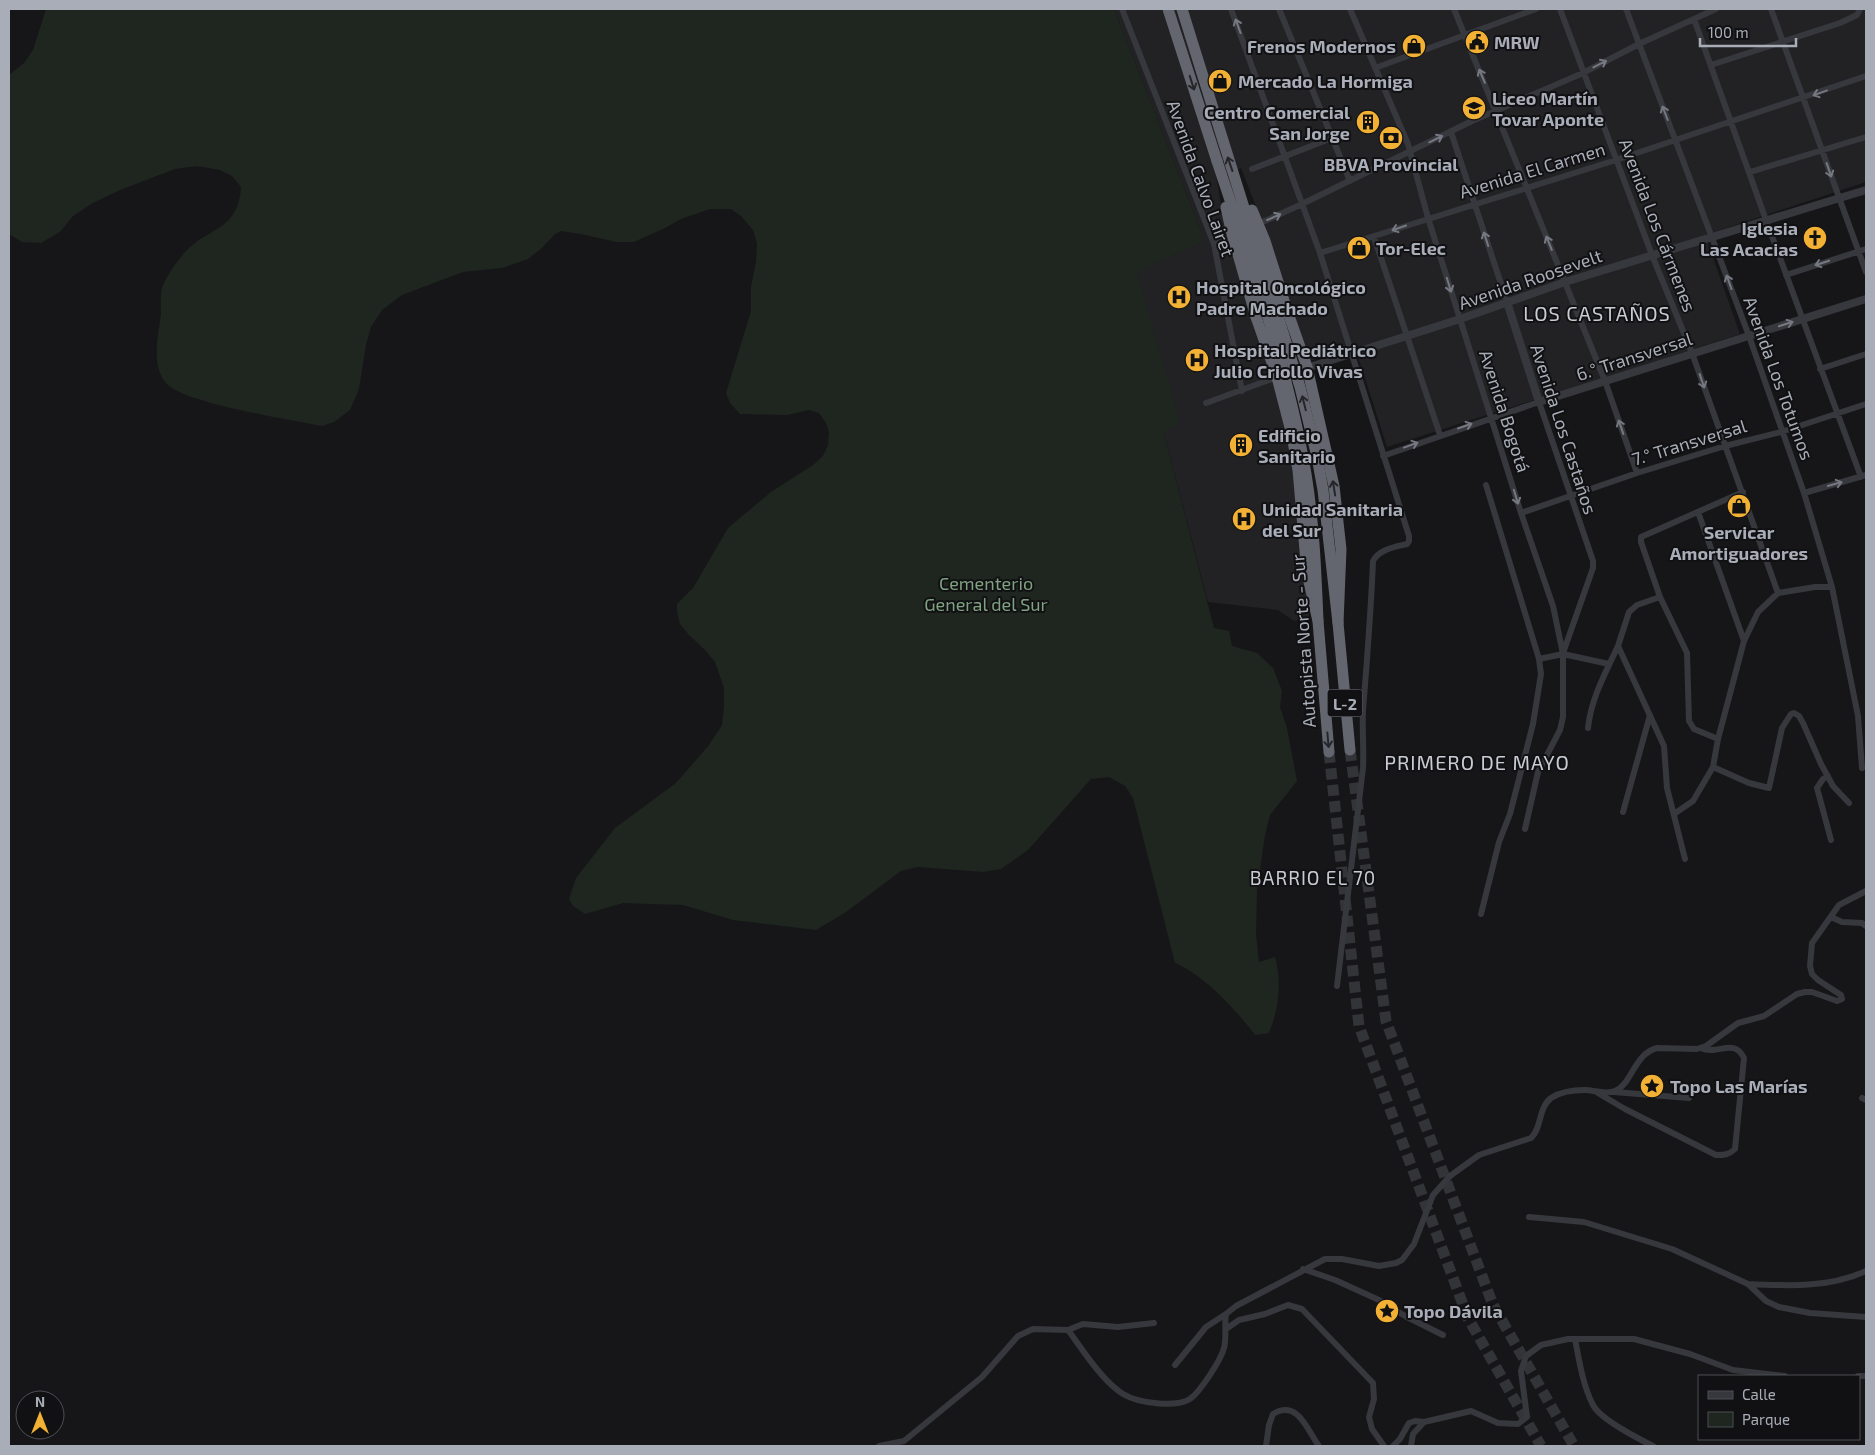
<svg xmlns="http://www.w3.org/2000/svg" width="1875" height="1455" viewBox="0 0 1875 1455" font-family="'Exo 2',sans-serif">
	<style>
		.built { fill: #222225 }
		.green { fill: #1e261f }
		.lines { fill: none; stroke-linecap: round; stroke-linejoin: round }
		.motorway-tunnel { stroke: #333438; stroke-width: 11; stroke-dasharray: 11 5.5; stroke-linecap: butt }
		.minor { stroke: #37383d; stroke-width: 6 }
		.tertiary { stroke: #37383d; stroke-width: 8 }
		.motorway { stroke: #63666e; stroke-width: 11 }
		.motorway-bridge { stroke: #63666e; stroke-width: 11 }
		.oneway { stroke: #757881 }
		.oneway2 { stroke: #26262a }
		.labels { text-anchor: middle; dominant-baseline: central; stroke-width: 4; stroke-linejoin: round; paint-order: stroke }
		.shield { fill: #111113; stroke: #7b7e86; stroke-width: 1 }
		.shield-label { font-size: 16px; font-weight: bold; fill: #a8adb8 }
		.poi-label { font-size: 18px; font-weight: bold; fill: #a8adb8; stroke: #111113; text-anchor: start }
		.street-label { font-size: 18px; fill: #a8adb8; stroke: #111113 }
		.park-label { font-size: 18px; fill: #7fa381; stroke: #111113 }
		.neighbourhood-label { font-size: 19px; letter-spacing: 1px; fill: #c9ccd4; stroke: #111113 }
		.quarter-label { font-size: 20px; letter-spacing: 1px; fill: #c9ccd4; stroke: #111113 }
	</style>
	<rect width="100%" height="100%" fill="#161618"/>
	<!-- built -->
	<path class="built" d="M 1114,9 L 1866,9 L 1866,182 L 1705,235 L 1740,334 L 1387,447 L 1355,347 L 1310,361 L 1266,232 L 1241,168 L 1220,177 L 1215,169 L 1223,217 L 1270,361 L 1292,460 L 1309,616 L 1294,621 L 1278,610 L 1208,602 L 1164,433 L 1135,271 L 1200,243 L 1201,231 Z"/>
	<!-- green -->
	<path class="green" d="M 46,9 L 1114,9 L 1201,231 L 1202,239 L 1200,243 L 1151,265 L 1137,274 L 1180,421 L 1164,433 L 1214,628 L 1229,631 L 1232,646 L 1257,653 L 1273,668 L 1282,691 L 1280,707 L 1287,728 L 1297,781 L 1270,815 L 1265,835 L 1257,890 L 1256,935 L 1259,962 L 1275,957 C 1282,981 1279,1009 1269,1033 L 1255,1035 C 1237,1011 1203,974 1175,963 L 1133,798 L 1125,786 L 1109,777 L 1091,779 L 1028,850 L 1001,869 L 984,872 L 918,867 L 901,871 L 846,912 L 816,930 L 733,920 L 683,905 L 623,903 L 585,914 L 573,906 L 569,899 L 576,878 L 615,828 L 676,783 L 709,745 L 722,725 L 724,707 L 724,688 L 715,662 L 706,651 L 689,635 L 680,624 L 677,612 L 677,604 L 693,588 L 728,528 L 771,492 L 813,465 L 823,456 L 828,445 L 829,432 L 826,423 L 819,413 L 809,410 L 787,415 L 740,414 L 730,403 L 726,393 L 751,311 L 751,287 L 756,262 L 757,243 L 753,230 L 741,216 L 731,209 L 710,209 L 681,219 L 665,228 L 634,242 L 616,242 L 581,234 L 561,231 L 555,234 L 543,247 L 528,259 L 502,268 L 463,272 L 402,295 L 382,310 L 371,327 L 366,345 L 359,389 L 350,410 L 334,422 L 322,426 C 292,420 182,403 166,383 C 152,366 157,341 160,321 C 162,312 160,303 161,294 C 161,283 177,261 185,252 C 210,226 238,231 241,187 L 232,176 L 220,170 L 197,166 L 175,169 L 120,190 L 91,204 L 72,217 L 61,231 L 41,243 L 22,242 L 9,234 L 9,75 L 24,63 L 33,50 Z"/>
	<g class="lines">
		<!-- motorway-tunnel -->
		<path class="motorway-tunnel" d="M 1350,750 L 1386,1021 L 1493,1305 L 1574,1446
			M 1329,752 L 1359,1026 L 1468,1318 L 1541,1446"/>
		<!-- minor -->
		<path class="minor" d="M 1122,9 L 1214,244 L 1242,391
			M 1231,9 L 1320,253 L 1409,536 L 1409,541 L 1407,544 C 1395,547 1379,549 1373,561 C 1371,611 1367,661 1363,710 C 1362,729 1364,749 1363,768 L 1337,986
			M 1279,9 L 1350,181
			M 1350,9 L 1408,144 L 1428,218 L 1460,319 L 1521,513 L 1553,606 L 1563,654 L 1563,717 L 1560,730 L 1538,772 L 1525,829
			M 1454,9 L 1605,381 L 1637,473
			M 1560,9 L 1652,255 L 1692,353 L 1778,593
			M 1626,9 L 1749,336 L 1804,493 L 1832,587 L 1858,716 L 1862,768
			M 1771,9 L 1866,272
			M 1694,19 L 1766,220 L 1861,477
			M 1711,65 L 1840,23 L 1857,15 L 1860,9
			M 1375,68 L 1536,9
			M 1451,132 L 1507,302
			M 1252,169 L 1332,138
			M 1750,172 L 1866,137
			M 1256,225 L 1302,204 L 1472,121 L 1583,73 L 1639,44 L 1716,9
			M 1374,237 L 1440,435
			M 1214,244 L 1235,235
			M 1320,253 L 1616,160 L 1866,76
			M 1786,275 L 1866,249
			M 1820,369 L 1866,354
			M 1206,403 L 1277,377
			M 1383,456 L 1539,402 L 1593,561 L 1593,568 L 1563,653
			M 1804,493 L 1866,475
			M 1698,512 L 1744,641
			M 1521,513 L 1637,473 L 1725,446 L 1781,432 L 1866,404
			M 1660,597 L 1637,605 L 1629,612 L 1618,646 L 1664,746 L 1667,788 L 1685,859
			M 1539,659 L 1563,654 L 1609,664
			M 1588,728 C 1591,698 1606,672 1618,646
			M 1718,739 L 1694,729 L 1689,721 L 1687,653 L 1660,597 L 1641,542 L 1641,537 L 1743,492
			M 1713,767 L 1749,783 L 1769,788 L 1782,728 L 1791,714 L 1794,713 L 1799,716 L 1803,723 L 1821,764 L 1833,786 L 1849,803
			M 1828,776 L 1823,779 L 1817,788 L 1831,840
			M 1623,812 L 1650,715
			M 1674,814 L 1693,801 L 1713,767 L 1718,739 L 1744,641 L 1758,612 L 1778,593 L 1815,587 L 1832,587
			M 1481,914 L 1499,842 L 1510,814 L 1533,724 L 1541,674 L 1539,659 L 1486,485
			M 1831,917 L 1842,922 L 1862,923 L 1866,926
			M 1614,1092 L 1689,1098
			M 1598,1093 L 1625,1109 L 1716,1155 C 1724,1155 1729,1155 1735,1149 L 1744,1058 C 1734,1037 1717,1056 1701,1048
			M 1862,1098 L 1866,1100
			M 1529,1217 L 1584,1222 L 1672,1249 L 1748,1284 L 1766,1301 L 1779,1307 L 1810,1313 L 1866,1317
			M 1303,1269 L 1335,1280 L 1379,1300 L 1405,1316 L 1443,1335
			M 1748,1284 C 1789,1286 1829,1288 1866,1271
			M 1226,1329 L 1239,1320 L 1265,1314 L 1288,1305 L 1302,1309 L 1373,1383 L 1374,1399 L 1369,1417 L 1372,1429 L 1384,1446
			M 1068,1330 C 1083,1350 1102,1381 1123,1394 C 1138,1403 1175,1408 1190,1399 C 1200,1392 1221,1360 1224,1348 C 1227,1337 1224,1325 1226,1314 L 1236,1306 L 1325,1259 L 1342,1259 L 1379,1266 L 1396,1263 L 1402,1260 L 1414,1244 L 1433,1195 L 1450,1176 L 1479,1155 L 1531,1138 C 1542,1128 1538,1108 1551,1098 C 1560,1092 1575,1090 1585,1090 C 1594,1090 1605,1095 1615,1091 C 1632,1084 1634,1054 1657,1048 L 1697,1049 L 1706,1046 L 1738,1023 L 1764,1016 L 1797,994 L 1805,992 L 1812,992 L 1837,1001 L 1842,999 L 1841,995 L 1818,980 L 1812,974 L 1810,966 L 1812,943 L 1839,905 L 1866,891
			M 1575,1339 C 1579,1360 1583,1386 1593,1405 C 1600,1419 1639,1439 1653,1446
			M 1175,1365 L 1206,1327 L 1226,1314
			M 1858,1376 L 1866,1376
			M 879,1446 L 904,1441 L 982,1377 L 1018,1336 L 1033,1329 L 1068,1330 L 1083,1324 L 1118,1327 L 1154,1323
			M 1266,1446 L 1269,1425 L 1273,1414 C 1298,1399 1307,1430 1319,1446
			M 1393,1446 L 1400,1439 L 1409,1423 L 1415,1421 L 1424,1422
			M 1411,1446 L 1413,1434 L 1424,1422 L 1471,1411 L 1498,1423 L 1518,1424 L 1527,1417 L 1521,1371 L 1526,1356 L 1541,1345 L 1568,1339 L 1634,1339 L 1690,1354 L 1733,1370 L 1785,1376"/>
		<!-- tertiary -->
		<path class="tertiary" d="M 1507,302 L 1539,402 L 1866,299
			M 1291,373 L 1460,319 L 1565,282 L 1866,190"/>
		<!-- motorway -->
		<path class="motorway" d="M 1168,9 L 1217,161
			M 1286,307 L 1307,367 L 1334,486 L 1341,549 L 1338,623 L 1350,750
			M 1256,317 L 1277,377 L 1292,435 L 1298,470 L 1307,573 L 1318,621 L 1329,752"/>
		<!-- motorway-bridge -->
		<path class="motorway-bridge" d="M 1182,9 L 1300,387 L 1317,457 L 1323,490 L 1338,623
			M 1217,161 C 1251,264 1288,367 1306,474 C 1314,523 1316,572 1318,621
			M 1226,207 L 1231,230 L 1256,317
			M 1252,210 L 1265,241 L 1286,307"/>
	</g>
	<!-- one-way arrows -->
	<defs><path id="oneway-shaft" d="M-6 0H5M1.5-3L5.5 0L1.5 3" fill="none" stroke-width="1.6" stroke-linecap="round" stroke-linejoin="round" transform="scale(1.25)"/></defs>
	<g class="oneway">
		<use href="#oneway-shaft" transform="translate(1238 26) rotate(-110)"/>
		<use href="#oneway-shaft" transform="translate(1600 64) rotate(-27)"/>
		<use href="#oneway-shaft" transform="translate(1482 76) rotate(-113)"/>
		<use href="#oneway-shaft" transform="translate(1820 93) rotate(160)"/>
		<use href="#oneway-shaft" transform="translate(1665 113) rotate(-111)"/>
		<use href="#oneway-shaft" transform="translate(1436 139) rotate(-26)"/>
		<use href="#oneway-shaft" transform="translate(1829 170) rotate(71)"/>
		<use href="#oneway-shaft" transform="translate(1274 217) rotate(-24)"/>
		<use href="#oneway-shaft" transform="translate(1399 228) rotate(161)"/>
		<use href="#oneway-shaft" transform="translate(1486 239) rotate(-108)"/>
		<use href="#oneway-shaft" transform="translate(1549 243) rotate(-112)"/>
		<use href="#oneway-shaft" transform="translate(1822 263) rotate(162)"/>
		<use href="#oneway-shaft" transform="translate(1729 282) rotate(-110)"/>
		<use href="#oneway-shaft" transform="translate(1449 285) rotate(73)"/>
		<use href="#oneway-shaft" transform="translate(1786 324) rotate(-18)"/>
		<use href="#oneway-shaft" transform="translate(1702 381) rotate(71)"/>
		<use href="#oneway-shaft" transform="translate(1465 426) rotate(-19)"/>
		<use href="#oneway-shaft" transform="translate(1621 427) rotate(-109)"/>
		<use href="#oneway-shaft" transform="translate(1411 445) rotate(-20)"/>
		<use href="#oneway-shaft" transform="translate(1835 484) rotate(-16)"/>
		<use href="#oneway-shaft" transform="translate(1516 497) rotate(73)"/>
	</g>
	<g class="oneway2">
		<use href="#oneway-shaft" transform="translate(1192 83) rotate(72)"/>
		<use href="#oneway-shaft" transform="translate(1230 164) rotate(-109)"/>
		<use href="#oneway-shaft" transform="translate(1304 403) rotate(-104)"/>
		<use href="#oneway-shaft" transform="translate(1334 488) rotate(-99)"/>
		<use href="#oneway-shaft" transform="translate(1328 740) rotate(85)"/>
	</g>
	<!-- icons -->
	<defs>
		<g id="civic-disc" transform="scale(1.25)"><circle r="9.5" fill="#f2b134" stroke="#111113"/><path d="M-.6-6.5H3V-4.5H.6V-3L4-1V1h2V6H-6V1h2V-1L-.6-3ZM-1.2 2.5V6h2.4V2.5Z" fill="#111"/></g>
		<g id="shop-disc" transform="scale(1.25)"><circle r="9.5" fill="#f2b134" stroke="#111113"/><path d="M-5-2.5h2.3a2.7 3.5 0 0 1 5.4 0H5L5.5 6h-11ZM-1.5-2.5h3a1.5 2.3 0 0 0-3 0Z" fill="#111"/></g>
		<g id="school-disc" transform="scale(1.25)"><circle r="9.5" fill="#f2b134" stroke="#111113"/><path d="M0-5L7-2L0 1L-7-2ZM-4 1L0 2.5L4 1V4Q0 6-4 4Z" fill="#111"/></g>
		<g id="building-disc" transform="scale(1.25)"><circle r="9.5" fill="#f2b134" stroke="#111113"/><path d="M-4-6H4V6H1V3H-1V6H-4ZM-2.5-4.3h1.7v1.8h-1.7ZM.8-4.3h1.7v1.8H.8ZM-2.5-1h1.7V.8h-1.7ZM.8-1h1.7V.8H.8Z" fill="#111"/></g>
		<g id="bank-disc" transform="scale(1.25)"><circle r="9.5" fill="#f2b134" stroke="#111113"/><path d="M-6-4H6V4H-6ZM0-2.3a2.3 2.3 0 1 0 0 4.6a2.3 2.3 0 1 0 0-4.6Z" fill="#111"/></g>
		<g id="church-disc" transform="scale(1.25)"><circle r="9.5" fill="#f2b134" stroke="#111113"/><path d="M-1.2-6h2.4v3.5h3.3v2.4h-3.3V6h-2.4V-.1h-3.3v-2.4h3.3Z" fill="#111"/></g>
		<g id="hospital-disc" transform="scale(1.25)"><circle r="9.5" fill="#f2b134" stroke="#111113"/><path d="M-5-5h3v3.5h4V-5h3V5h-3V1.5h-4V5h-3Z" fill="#111"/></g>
		<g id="sight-disc" transform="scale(1.25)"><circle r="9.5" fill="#f2b134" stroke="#111113"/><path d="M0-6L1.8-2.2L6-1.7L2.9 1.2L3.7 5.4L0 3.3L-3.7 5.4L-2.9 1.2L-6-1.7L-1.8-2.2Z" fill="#111"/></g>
	</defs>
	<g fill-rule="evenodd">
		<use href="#civic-disc" x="1477" y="42"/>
		<use href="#shop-disc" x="1414" y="46"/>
		<use href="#shop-disc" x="1220" y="81"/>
		<use href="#school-disc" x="1474" y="108"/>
		<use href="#building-disc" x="1368" y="122"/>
		<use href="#bank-disc" x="1391" y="138"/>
		<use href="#church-disc" x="1815" y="238"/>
		<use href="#shop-disc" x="1359" y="248"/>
		<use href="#hospital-disc" x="1179" y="297"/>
		<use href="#hospital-disc" x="1197" y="360"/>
		<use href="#building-disc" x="1241" y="445"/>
		<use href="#shop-disc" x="1739" y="506"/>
		<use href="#hospital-disc" x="1244" y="519"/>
		<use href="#sight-disc" x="1652" y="1086"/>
		<use href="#sight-disc" x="1387" y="1311"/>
	</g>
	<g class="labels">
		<!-- shield labels -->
		<rect class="shield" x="1327.5" y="689.5" width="35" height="27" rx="4"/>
		<g class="shield-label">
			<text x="1345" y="703">L-2</text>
		</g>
		<!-- poi labels -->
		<g class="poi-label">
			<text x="1494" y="42">MRW</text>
			<text x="1396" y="46" text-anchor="end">Frenos Modernos</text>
			<text x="1238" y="81">Mercado La Hormiga</text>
			<text x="1492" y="98">Liceo Martín<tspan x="1492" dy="21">Tovar Aponte</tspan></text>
			<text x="1350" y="112" text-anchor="end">Centro Comercial<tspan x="1350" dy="21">San Jorge</tspan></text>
			<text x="1391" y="164" text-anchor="middle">BBVA Provincial</text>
			<text x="1798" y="228" text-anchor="end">Iglesia<tspan x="1798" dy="21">Las Acacias</tspan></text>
			<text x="1376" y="248">Tor-Elec</text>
			<text x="1196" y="287">Hospital Oncológico<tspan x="1196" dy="21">Padre Machado</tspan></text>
			<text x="1214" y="350">Hospital Pediátrico<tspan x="1214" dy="21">Julio Criollo Vivas</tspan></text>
			<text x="1258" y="435">Edificio<tspan x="1258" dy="21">Sanitario</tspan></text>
			<text x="1262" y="509">Unidad Sanitaria<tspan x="1262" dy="21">del Sur</tspan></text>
			<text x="1739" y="532" text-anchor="middle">Servicar<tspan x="1739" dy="21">Amortiguadores</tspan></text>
			<text x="1670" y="1086">Topo Las Marías</text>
			<text x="1404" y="1311">Topo Dávila</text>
		</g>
		<!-- street labels -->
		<g class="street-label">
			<text transform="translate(1532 170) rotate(-17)">Avenida El Carmen</text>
			<text transform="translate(1201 178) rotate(70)">Avenida Calvo Lairet</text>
			<text transform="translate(1658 225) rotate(69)">Avenida Los Cármenes</text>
			<text transform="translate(1530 279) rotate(-19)">Avenida Roosevelt</text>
			<text transform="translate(1634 356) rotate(-18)">6.° Transversal</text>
			<text transform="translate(1779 378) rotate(70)">Avenida Los Totumos</text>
			<text transform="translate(1505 411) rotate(72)">Avenida Bogotá</text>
			<text transform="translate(1564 429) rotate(72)">Avenida Los Castaños</text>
			<text transform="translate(1689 442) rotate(-17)">7.° Transversal</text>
			<text transform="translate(1303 641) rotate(-94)">Autopista Norte - Sur</text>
		</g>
		<!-- park labels -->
		<g class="park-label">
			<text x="986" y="583">Cementerio<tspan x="986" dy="21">General del Sur</tspan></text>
		</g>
		<!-- neighbourhood labels -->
		<g class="neighbourhood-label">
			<text x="1313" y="877">BARRIO EL 70</text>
		</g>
		<!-- quarter labels -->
		<g class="quarter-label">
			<text x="1597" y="313">LOS CASTAÑOS</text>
			<text x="1477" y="762">PRIMERO DE MAYO</text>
		</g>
	</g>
	<!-- border -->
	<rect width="1875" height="1455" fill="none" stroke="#a8adb8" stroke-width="20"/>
	<!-- legend -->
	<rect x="1698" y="1375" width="162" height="65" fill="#111113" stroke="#4d4f55"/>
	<rect x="1708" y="1391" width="25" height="8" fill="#37383d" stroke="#4d4f55"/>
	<text x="1742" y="1400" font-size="15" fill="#a8adb8">Calle</text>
	<rect x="1708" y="1412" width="25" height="15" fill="#1e261f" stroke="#4d4f55"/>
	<text x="1742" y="1425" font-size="15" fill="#a8adb8">Parque</text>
	<!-- north arrow -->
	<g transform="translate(40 1415)"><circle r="24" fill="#111113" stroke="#4d4f55"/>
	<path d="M0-4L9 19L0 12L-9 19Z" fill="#f2b134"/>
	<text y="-8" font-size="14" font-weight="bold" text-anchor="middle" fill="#a8adb8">N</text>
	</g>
	<!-- scale -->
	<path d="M1700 38v8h96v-8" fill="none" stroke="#a8adb8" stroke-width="2.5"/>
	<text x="1708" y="38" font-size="15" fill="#a8adb8" stroke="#111113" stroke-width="4" paint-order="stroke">100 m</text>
</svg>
